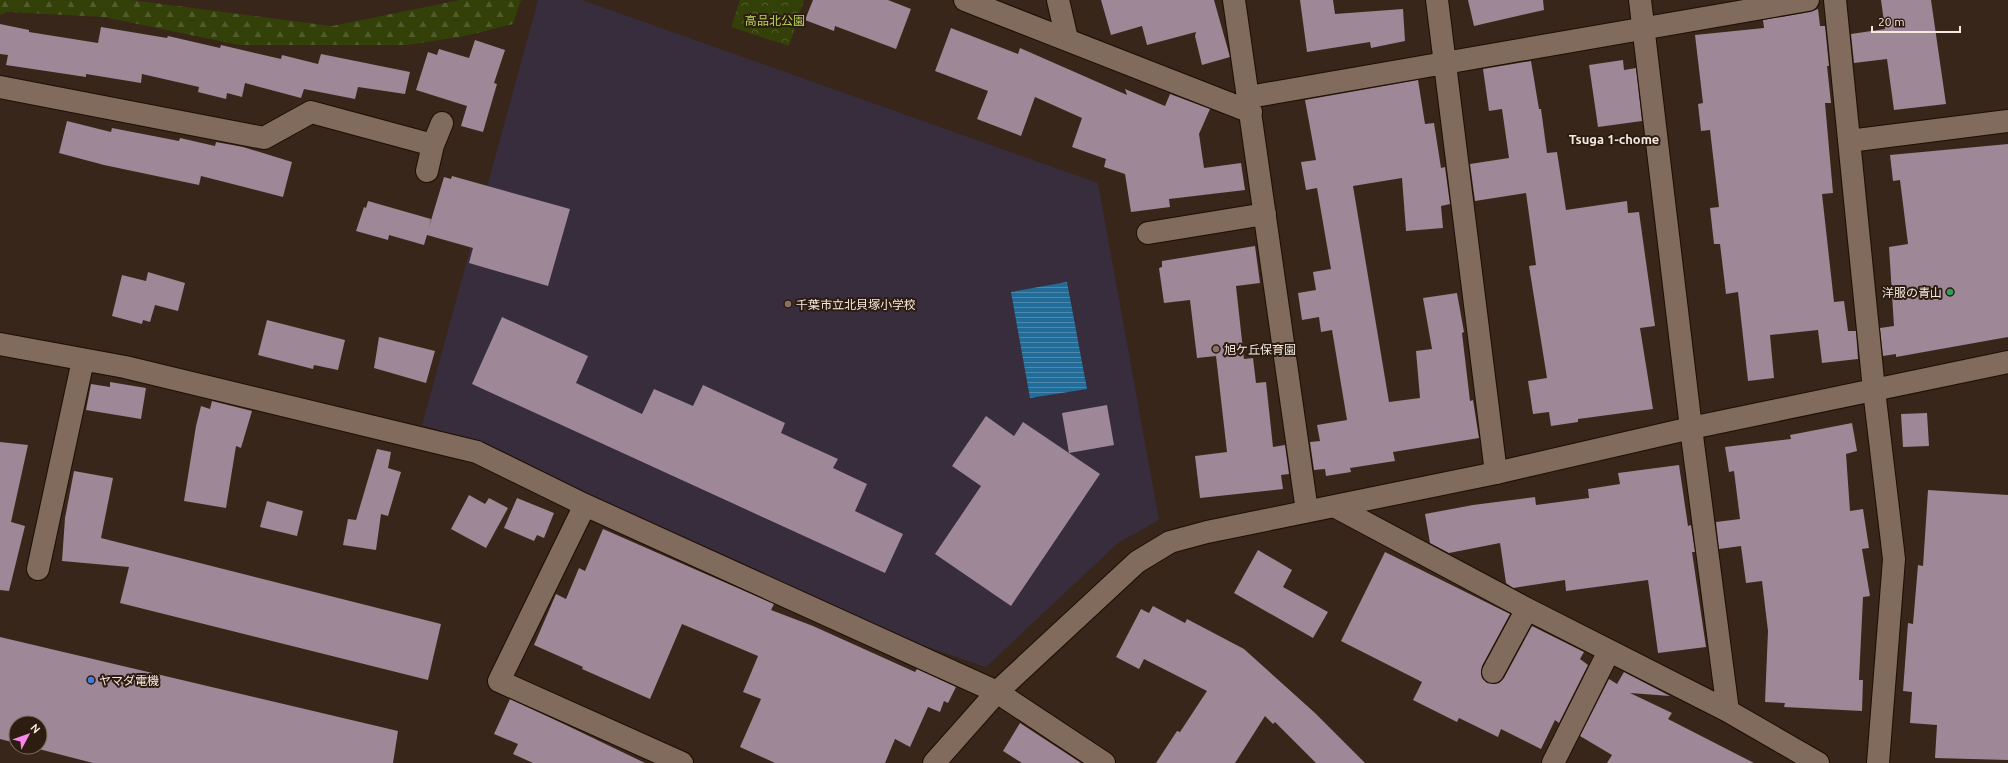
<svg xmlns="http://www.w3.org/2000/svg" width="2008" height="763" viewBox="0 0 2008 763" font-family="Ubuntu,'Noto Sans JP',sans-serif">
	<style>
		.education { fill: #372d3c }
		.forest { fill: url(#forest-firs) }
		.park { fill: url(#park-crowns) }
		.water { fill: url(#water-rules) }
		.building { fill: #9e8796 }
		.lines { fill: none; stroke-linecap: round; stroke-linejoin: round }
		.street-casing { stroke: #1e0e04; stroke-width: 24 }
		.secondary-casing { stroke: #1e0e04; stroke-width: 24 }
		.street { stroke: #806b5d; stroke-width: 22 }
		.secondary { stroke: #806b5d; stroke-width: 22 }
		.leisure-dot { fill: #2e9e5b; stroke: #2d1c10; stroke-width: 1.5 }
		.education-dot { fill: #8d6e63; stroke: #2d1c10; stroke-width: 1.5 }
		.shop-dot { fill: #3f7fe0; stroke: #2d1c10; stroke-width: 1.5 }
		.labels { text-anchor: middle; dominant-baseline: central; stroke-width: 4; stroke-linejoin: round; paint-order: stroke }
		.park-label { font-size: 12px; fill: #b4d759; stroke: #2d1c10 }
		.poi-label { font-size: 12px; fill: #f5e9e1; stroke: #2d1c10; text-anchor: start }
		.neighbourhood-label { font-size: 13px; font-weight: bold; fill: #f5e9e1; stroke: #2d1c10 }
	</style>
	<defs>
		<pattern id="forest-firs" width="22" height="20" patternUnits="userSpaceOnUse"><rect width="22" height="20" fill="#334109"/><path d="M5 1l3.5 6h-7zM16 11l3.5 6h-7z" fill="#515c2d"/></pattern>
		<pattern id="park-crowns" width="20" height="18" patternUnits="userSpaceOnUse"><rect width="20" height="18" fill="#334109"/><path d="M2 6a3 3 0 1 1 6 0M12 15a3 3 0 1 1 6 0" fill="none" stroke="#515c2d"/></pattern>
		<pattern id="water-rules" width="6" height="5" patternUnits="userSpaceOnUse"><rect width="6" height="5" fill="#226c9a"/><path d="M0 2.5h6" fill="none" stroke="#4e88ac"/></pattern>
	</defs>
	<rect width="100%" height="100%" fill="#372619"/>
	<!-- education -->
	<path class="education" d="M 538,0 L 582,0 L 1098,183 L 1159,520 L 1118,543 L 986,667 L 863,625 L 479,442 L 422,425 Z"/>
	<!-- forest -->
	<path class="forest" d="M 0,0 L 131,0 L 332,26 L 460,0 L 521,0 L 513,24 L 465,36 L 407,45 L 239,45 L 104,17 L 7,12 L 0,15 Z"/>
	<!-- park -->
	<path class="park" d="M 740,0 L 804,0 L 789,46 L 731,27 Z"/>
	<!-- water -->
	<path class="water" d="M 1067,282 L 1087,389 L 1030,398 L 1011,292 Z"/>
	<!-- building -->
	<path class="building" d="M 813,0 L 888,0 L 911,9 L 896,49 L 835,26 L 834,31 L 805,20 Z
		M 1101,0 L 1214,0 L 1230,57 L 1202,65 L 1195,36 L 1196,32 L 1147,45 L 1142,26 L 1111,35 Z
		M 1300,0 L 1333,0 L 1335,14 L 1403,9 L 1405,41 L 1371,48 L 1370,42 L 1307,52 Z
		M 1468,0 L 1543,0 L 1544,10 L 1474,26 Z
		M 1881,0 L 1931,0 L 1946,104 L 1894,110 L 1887,59 L 1854,63 L 1851,34 L 1885,29 Z
		M 1818,9 L 1820,26 L 1825,26 L 1829,66 L 1827,66 L 1831,103 L 1825,103 L 1833,193 L 1822,194 L 1834,302 L 1844,301 L 1848,331 L 1856,331 L 1858,359 L 1822,363 L 1818,330 L 1770,335 L 1774,378 L 1748,381 L 1738,292 L 1726,294 L 1720,244 L 1714,244 L 1710,208 L 1719,207 L 1710,130 L 1701,131 L 1698,104 L 1703,103 L 1695,35 L 1764,28 L 1763,20 L 1810,12 Z
		M 0,24 L 29,30 L 29,32 L 98,43 L 101,27 L 167,38 L 168,36 L 220,48 L 221,45 L 281,59 L 282,55 L 318,64 L 321,54 L 410,72 L 405,94 L 358,87 L 355,99 L 304,89 L 301,98 L 245,83 L 242,97 L 227,93 L 226,99 L 198,92 L 199,87 L 142,74 L 141,83 L 86,74 L 86,77 L 6,65 L 8,55 L 0,54 Z
		M 951,28 L 1018,54 L 1020,48 L 1127,95 L 1125,89 L 1165,106 L 1170,94 L 1210,109 L 1199,134 L 1204,168 L 1241,163 L 1245,190 L 1169,199 L 1170,207 L 1131,212 L 1125,174 L 1104,167 L 1106,159 L 1072,147 L 1082,118 L 1035,97 L 1021,136 L 977,119 L 988,91 L 935,71 Z
		M 475,40 L 505,50 L 494,83 L 497,84 L 483,132 L 461,126 L 467,106 L 416,90 L 428,52 L 437,55 L 439,49 L 469,58 Z
		M 1623,60 L 1624,70 L 1636,68 L 1642,121 L 1598,127 L 1589,65 Z
		M 1531,61 L 1539,109 L 1541,109 L 1547,153 L 1557,152 L 1566,210 L 1627,201 L 1628,213 L 1639,212 L 1655,326 L 1640,328 L 1653,409 L 1578,419 L 1578,422 L 1551,426 L 1549,412 L 1533,414 L 1528,381 L 1547,378 L 1529,266 L 1536,265 L 1526,193 L 1475,201 L 1470,164 L 1509,158 L 1502,109 L 1489,111 L 1483,69 Z
		M 1418,80 L 1425,124 L 1434,123 L 1441,168 L 1445,167 L 1450,204 L 1441,206 L 1443,228 L 1406,231 L 1402,178 L 1353,186 L 1389,402 L 1420,398 L 1416,351 L 1432,349 L 1423,298 L 1457,293 L 1464,332 L 1462,333 L 1470,401 L 1473,400 L 1479,438 L 1393,452 L 1395,461 L 1350,468 L 1351,472 L 1326,476 L 1325,469 L 1314,470 L 1310,442 L 1320,441 L 1317,425 L 1347,420 L 1332,330 L 1321,332 L 1319,317 L 1302,320 L 1298,293 L 1316,290 L 1313,272 L 1331,269 L 1317,188 L 1306,190 L 1301,162 L 1316,160 L 1305,100 Z
		M 67,121 L 111,132 L 112,128 L 179,141 L 180,138 L 215,146 L 216,142 L 243,147 L 292,162 L 283,197 L 201,176 L 199,185 L 104,165 L 59,153 Z
		M 2008,144 L 2008,337 L 1896,357 L 1896,354 L 1883,356 L 1880,328 L 1894,326 L 1889,247 L 1908,244 L 1900,180 L 1893,181 L 1890,155 Z
		M 452,176 L 570,209 L 548,286 L 469,263 L 473,248 L 427,235 L 424,245 L 389,235 L 388,240 L 356,231 L 364,207 L 366,208 L 368,201 L 431,219 L 429,227 L 444,177 L 451,179 Z
		M 1255,246 L 1260,283 L 1236,286 L 1244,359 L 1253,358 L 1256,383 L 1266,382 L 1273,447 L 1285,445 L 1289,474 L 1281,475 L 1283,489 L 1200,498 L 1195,456 L 1227,452 L 1216,356 L 1197,358 L 1190,300 L 1164,303 L 1159,268 L 1162,267 L 1162,261 Z
		M 148,272 L 185,283 L 178,311 L 155,305 L 150,322 L 143,320 L 142,324 L 112,316 L 122,275 L 146,281 Z
		M 502,317 L 588,356 L 576,383 L 642,414 L 654,389 L 693,406 L 703,385 L 785,423 L 781,433 L 838,459 L 833,468 L 867,484 L 855,511 L 903,534 L 885,573 L 472,384 Z
		M 267,320 L 345,340 L 338,370 L 314,365 L 313,369 L 258,355 Z
		M 379,337 L 435,351 L 426,383 L 374,368 Z
		M 110,382 L 146,388 L 141,419 L 86,410 L 91,384 L 110,387 Z
		M 212,401 L 252,411 L 241,448 L 236,446 L 226,508 L 184,501 L 196,426 L 201,406 L 210,409 Z
		M 1107,405 L 1114,445 L 1069,453 L 1062,413 Z
		M 1927,413 L 1929,446 L 1903,447 L 1901,414 Z
		M 986,416 L 1014,436 L 1023,422 L 1100,474 L 1011,606 L 935,554 L 981,486 L 952,466 Z
		M 1852,423 L 1857,451 L 1846,454 L 1850,511 L 1863,509 L 1869,548 L 1862,549 L 1870,596 L 1863,597 L 1859,680 L 1863,680 L 1862,711 L 1784,707 L 1785,703 L 1765,702 L 1768,631 L 1762,581 L 1746,583 L 1741,546 L 1719,549 L 1716,522 L 1740,519 L 1734,471 L 1729,472 L 1725,447 L 1791,439 L 1790,435 Z
		M 0,442 L 28,445 L 11,522 L 25,526 L 9,591 L 0,590 Z
		M 377,449 L 391,452 L 388,468 L 401,472 L 388,516 L 381,514 L 376,550 L 343,545 L 348,519 L 356,520 Z
		M 1679,465 L 1688,526 L 1691,525 L 1695,552 L 1692,552 L 1706,647 L 1658,653 L 1648,580 L 1566,591 L 1565,580 L 1513,588 L 1506,583 L 1500,543 L 1449,553 L 1430,543 L 1425,514 L 1473,505 L 1535,497 L 1536,505 L 1589,498 L 1588,489 L 1620,484 L 1618,473 Z
		M 74,471 L 113,478 L 101,538 L 441,624 L 428,680 L 120,603 L 129,567 L 62,561 L 65,518 Z
		M 1928,490 L 2008,495 L 2008,760 L 1935,758 L 1937,725 L 1910,723 L 1912,692 L 1903,691 L 1908,623 L 1913,624 L 1918,565 L 1923,566 Z
		M 469,495 L 485,504 L 489,498 L 508,508 L 486,548 L 451,529 Z
		M 517,498 L 554,513 L 544,538 L 537,535 L 534,541 L 504,528 Z
		M 267,501 L 303,511 L 297,536 L 260,527 Z
		M 603,529 L 774,604 L 771,610 L 813,626 L 915,672 L 917,669 L 956,687 L 948,703 L 944,701 L 940,712 L 928,707 L 910,747 L 895,739 L 885,763 L 775,763 L 740,747 L 761,699 L 743,692 L 758,656 L 682,624 L 650,699 L 582,669 L 583,667 L 534,645 L 556,594 L 566,599 L 579,568 L 585,571 Z
		M 1258,550 L 1292,570 L 1283,587 L 1328,612 L 1313,638 L 1234,593 Z
		M 1385,552 L 1510,614 L 1482,666 L 1481,673 L 1482,678 L 1487,683 L 1494,684 L 1499,683 L 1504,678 L 1532,626 L 1584,652 L 1580,659 L 1588,665 L 1559,723 L 1555,720 L 1541,749 L 1501,729 L 1498,737 L 1459,718 L 1457,722 L 1413,700 L 1422,682 L 1341,641 Z
		M 1153,606 L 1185,623 L 1187,619 L 1244,649 L 1315,713 L 1365,763 L 1316,763 L 1275,722 L 1273,724 L 1265,716 L 1235,763 L 1156,763 L 1177,731 L 1180,732 L 1207,691 L 1144,659 L 1139,669 L 1116,657 L 1141,609 L 1149,613 Z
		M 0,637 L 398,731 L 393,763 L 93,763 L 31,747 L 40,747 L 40,723 L 16,723 L 16,743 L 0,739 Z
		M 1624,672 L 1670,696 L 1630,693 L 1672,713 L 1668,719 L 1754,763 L 1607,763 L 1612,755 L 1580,736 L 1609,679 L 1617,684 Z
		M 510,699 L 566,725 L 645,763 L 533,763 L 513,754 L 518,744 L 494,734 Z
		M 1020,723 L 1081,763 L 1022,763 L 1003,751 Z"/>
	<g class="lines">
		<!-- street casing -->
		<g class="street-casing">
			<path id="street" d="M 965,0 L 1251,112
				M 1058,0 L 1067,39
				M 1234,0 L 1307,511
				M 1437,0 L 1496,473
				M 1640,0 L 1691,428 L 1728,711
				M 1835,0 L 1874,390 L 1894,559 L 1878,763
				M 0,87 L 264,138 L 311,112 L 433,145 L 442,123
				M 1249,97 L 1808,0
				M 1849,141 L 2008,121
				M 427,171 L 433,145
				M 1148,233 L 1265,214
				M 0,344 L 125,367 L 477,452 L 585,505 L 997,692 L 1104,763
				M 585,505 L 499,681 L 682,763
				M 1336,507 L 1527,609 L 1728,711 L 1818,763
				M 38,569 L 83,360
				M 1493,672 L 1527,609
				M 1553,763 L 1609,651"/>
		</g>
		<!-- secondary casing -->
		<g class="secondary-casing">
			<path id="secondary" d="M 934,763 L 997,692 L 1137,562 L 1170,542 L 1207,532 L 1496,473 L 1691,428 L 2008,362"/>
		</g>
		<!-- street -->
		<use href="#street" class="street"/>
		<!-- secondary -->
		<use href="#secondary" class="secondary"/>
	</g>
	<!-- markers -->
	<circle class="leisure-dot" cx="1950" cy="292" r="4"/>
	<g class="education-dot">
		<circle cx="788" cy="304" r="4"/>
		<circle cx="1216" cy="349" r="4"/>
	</g>
	<circle class="shop-dot" cx="91" cy="680" r="4"/>
	<g class="labels">
		<!-- park labels -->
		<g class="park-label">
			<text x="775" y="20">高品北公園</text>
		</g>
		<!-- poi labels -->
		<g class="poi-label">
			<text x="1942" y="292" text-anchor="end">洋服の青山</text>
			<text x="796" y="304">千葉市立北貝塚小学校</text>
			<text x="1224" y="349">旭ケ丘保育園</text>
			<text x="99" y="680">ヤマダ電機</text>
		</g>
		<!-- neighbourhood labels -->
		<g class="neighbourhood-label">
			<text x="1614" y="139">Tsuga 1-chome</text>
		</g>
	</g>
	<!-- north arrow -->
	<g transform="translate(28 735) rotate(49)"><circle r="19" fill="#2d1c10" stroke="#7d6e64"/>
	<path d="M0-3L7 15L0 10L-7 15Z" fill="#f987e9"/>
	<text y="-6" font-size="11" font-weight="bold" text-anchor="middle" fill="#f5e9e1">N</text>
	</g>
	<!-- scale -->
	<path d="M1872 26v6h88v-6" fill="none" stroke="#f5e9e1" stroke-width="2"/>
	<text x="1878" y="26" font-size="12" fill="#f5e9e1" stroke="#2d1c10" stroke-width="3" paint-order="stroke">20 m</text>
</svg>
